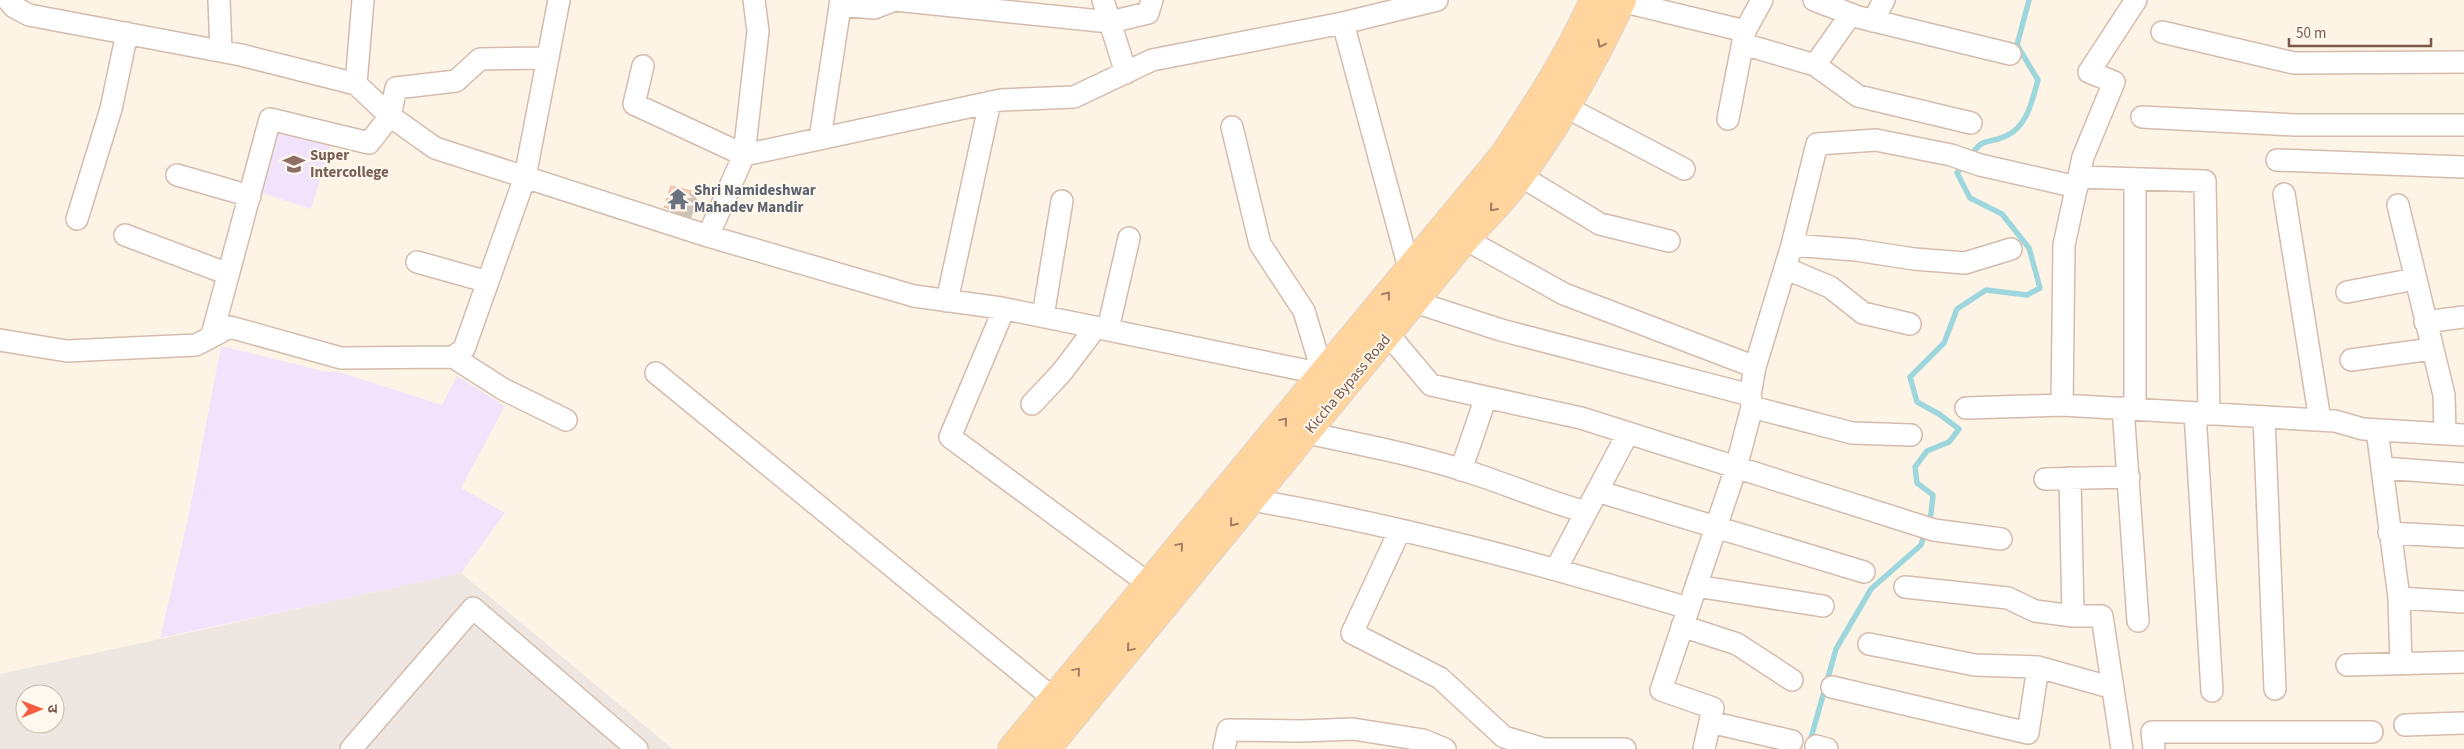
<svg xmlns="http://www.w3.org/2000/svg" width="2464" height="749" viewBox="0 0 2464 749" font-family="'Source Sans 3','Noto Sans Devanagari',sans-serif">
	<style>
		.industrial { fill: #eee6e0; fill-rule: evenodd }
		.education { fill: #f1e3fb }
		.shadow { fill: #0003 }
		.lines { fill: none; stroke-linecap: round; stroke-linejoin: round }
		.stream { stroke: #9dd7dd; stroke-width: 5.5 }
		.building { fill: #f7cfbb; stroke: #ebb49a }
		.minor-casing { stroke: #d4bcad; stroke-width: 24 }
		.major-casing { stroke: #ddd3cf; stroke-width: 30 }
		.minor { stroke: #fff; stroke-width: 21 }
		.major { stroke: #ffd49d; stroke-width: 28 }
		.oneway { stroke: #a37c62 }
		.labels { text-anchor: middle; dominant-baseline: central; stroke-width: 4; stroke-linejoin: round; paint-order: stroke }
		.education-label { font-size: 15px; font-weight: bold; fill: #785e54; stroke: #fff8ef; text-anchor: start }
		.worship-label { font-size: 15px; font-weight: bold; fill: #5b616d; stroke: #fff8ef; text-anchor: start }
		.street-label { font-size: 15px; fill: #7b5748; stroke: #fff8ef }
	</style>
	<rect width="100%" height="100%" fill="#fef4e6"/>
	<!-- industrial -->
	<path class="industrial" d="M 461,573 L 673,749 L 0,749 L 0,674 ZM 25,694 L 55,694 L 55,724 L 25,724 Z"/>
	<!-- education -->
	<path class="education" d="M 274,127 L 333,138 L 311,209 L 256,191 Z
		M 221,346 L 323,371 L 339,372 L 442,405 L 457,376 L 505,406 L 461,488 L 505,513 L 461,573 L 160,638 L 188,519 Z"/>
	<!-- shadow -->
	<path class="shadow" d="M 672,188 L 691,193 L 697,199 L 691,219 L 672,212 L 666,206 Z"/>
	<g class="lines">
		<!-- stream -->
		<path class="stream" d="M 1970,156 C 1987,134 1985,146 2006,136 C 2028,126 2032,100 2038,80 L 2017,45 L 2029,0
			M 1809,745 L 1836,649 L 1871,589 L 1921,545 L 1931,514 L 1933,495 L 1917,483 L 1915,467 L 1927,451 L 1949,442 L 1959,429 L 1939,414 L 1917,402 L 1910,377 L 1944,343 L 1957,309 L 1986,290 L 2027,295 L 2040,288 L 2029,248 L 2002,214 L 1970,198 L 1957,173 L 1964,164"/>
	</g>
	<!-- building -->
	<path class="building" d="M 671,186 L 691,191 L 684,213 L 664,207 Z"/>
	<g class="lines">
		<!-- minor casing -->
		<g class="minor-casing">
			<path id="minor" d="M 8,0 L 14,7 L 29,15 L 241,55 L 356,84
				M 219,0 L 221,51
				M 363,0 L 356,84 L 390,116 L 435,148 L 708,236 L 914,296 L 1001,308 L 1323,374 L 1304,311 L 1260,244 L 1232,127
				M 1103,0 L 1126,73
				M 1814,0 L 1858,17 L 2010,54
				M 1621,1 L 1745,31
				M 840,5 L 874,8 L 895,0 L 1110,22 L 1148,13 L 1152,0
				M 1873,21 L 1884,0
				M 1343,23 L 1409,268
				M 2162,32 L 2294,63 L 2464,62
				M 1743,44 L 1815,65 L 1858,96 L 1971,123
				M 1815,65 L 1851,14
				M 643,66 L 634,104 L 744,155 L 758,31 L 754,0
				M 1566,107 L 1684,169
				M 2142,117 L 2295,125 L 2464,125
				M 1728,119 L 1745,31 L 1762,0
				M 820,138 L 841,0
				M 2277,160 L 2464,167
				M 177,175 L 250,196
				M 1519,175 L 1600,224 L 1669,241
				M 2079,177 L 2205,181 L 2209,414
				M 2284,194 L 2320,420
				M 2398,205 L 2444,395 L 2445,434
				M 77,219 L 111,109 L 127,33
				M 125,235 L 228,274
				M 708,236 L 744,155 L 1001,100 L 1074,97 L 1152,60 L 1343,23 L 1437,0
				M 1465,239 L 1564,294 L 1755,367
				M 1792,245 L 1856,250 L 1914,259 L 1965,263 L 2011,249
				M 417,262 L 488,282
				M 1785,268 L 1830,287 L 1863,313 L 1910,324
				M 2347,292 L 2415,279
				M 947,301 L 990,102
				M 1415,302 L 1501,330 L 1750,395
				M 1004,309 L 950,437 L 1149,584
				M 1043,316 L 1062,201
				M 2425,322 L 2464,317
				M 1108,329 L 1129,238
				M 1388,334 L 1431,385 L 1581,418 L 1934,530 L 2001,539
				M 212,335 L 270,119 L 369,143 L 390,116 L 396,88 L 456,81 L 480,59 L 548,58
				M 0,340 L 67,351 L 196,345 L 230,327 L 341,358 L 453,357 L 464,349 L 525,177 L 559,0
				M 453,357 L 503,389 L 566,420
				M 2351,360 L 2432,349
				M 656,373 L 1054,699
				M 1032,404 L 1062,372 L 1096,327
				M 2062,405 L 2064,245 L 2083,157 L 2114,82 L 2089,72 L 2136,0
				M 1752,407 L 1852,433 L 1911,435
				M 1966,408 L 2062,405 L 2335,421 L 2363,429 L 2464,435
				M 2123,408 L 2138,621
				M 2135,409 L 2135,180
				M 2195,413 L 2212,691
				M 2264,417 L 2275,689
				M 2377,430 L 2399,598 L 2401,664
				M 1307,433 C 1364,445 1422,456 1478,475 C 1514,487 1549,502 1586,512
				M 2383,468 L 2464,474
				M 1461,470 L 1486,397
				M 2070,478 L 2073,616
				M 2045,479 L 2129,477
				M 1597,491 L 1864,572
				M 1251,500 C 1401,525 1543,565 1688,608
				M 1400,530 L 1352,633 L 1440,678 L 1504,737 L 1544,749 L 1625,749
				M 2389,533 L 2464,537
				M 1556,569 L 1628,433
				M 1696,586 L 1823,606
				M 1905,587 L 2008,598 L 2035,611 L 2073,616 L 2102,616 L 2122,749
				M 2399,598 L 2464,602
				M 1682,626 L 1737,644 L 1792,680
				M 1869,644 L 1975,665 L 2038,667 L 2113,688
				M 2347,665 L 2464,662
				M 1832,687 L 2028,733 L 2038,667
				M 1710,722 L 1792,741
				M 2405,725 L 2464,723
				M 1816,746 L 1827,749
				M 351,749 L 473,608 L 637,749
				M 1224,749 L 1228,730 L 1302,731 L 1353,729 L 1423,740 L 1445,749
				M 1704,749 L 1713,708 L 1661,690 L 1736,468 L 1752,407 L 1750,395 L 1755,367 L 1792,245 L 1817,144 L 1876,140 L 1951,155 L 1980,165 L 2077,187
				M 2154,749 L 2152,732 L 2372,732"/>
		</g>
		<!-- major casing -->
		<g class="major-casing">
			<path id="major" d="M 1012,749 L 1504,155 C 1537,105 1570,55 1594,0
				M 1046,749 L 1465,239 C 1480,222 1497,206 1511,188 C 1555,130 1591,66 1622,0"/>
		</g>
		<!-- minor -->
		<use href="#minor" class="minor"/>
		<!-- major -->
		<use href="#major" class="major"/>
	</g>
	<!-- one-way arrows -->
	<defs><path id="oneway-chevron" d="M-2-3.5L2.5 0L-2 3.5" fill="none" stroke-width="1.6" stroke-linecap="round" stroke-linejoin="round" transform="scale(1.25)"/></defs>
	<g class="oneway">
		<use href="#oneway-chevron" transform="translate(1601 44) rotate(117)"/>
		<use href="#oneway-chevron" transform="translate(1493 208) rotate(131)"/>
		<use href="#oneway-chevron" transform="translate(1387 295) rotate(-51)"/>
		<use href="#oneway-chevron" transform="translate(1284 421) rotate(-50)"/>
		<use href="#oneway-chevron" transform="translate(1233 523) rotate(129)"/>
		<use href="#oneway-chevron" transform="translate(1180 546) rotate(-50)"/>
		<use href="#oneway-chevron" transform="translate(1130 648) rotate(130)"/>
		<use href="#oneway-chevron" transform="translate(1077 671) rotate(-50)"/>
	</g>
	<!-- icons -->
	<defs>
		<g id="school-bare" transform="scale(1.725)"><path d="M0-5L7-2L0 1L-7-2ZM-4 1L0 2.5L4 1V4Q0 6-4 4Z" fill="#8d6e63" stroke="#fff8ef" stroke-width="2.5" paint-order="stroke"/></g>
		<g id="temple-bare" transform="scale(1.725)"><path d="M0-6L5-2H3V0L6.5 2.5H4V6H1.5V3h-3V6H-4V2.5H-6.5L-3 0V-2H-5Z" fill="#6b7280" stroke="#fff8ef" stroke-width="2.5" paint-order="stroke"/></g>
	</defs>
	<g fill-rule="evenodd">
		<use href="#school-bare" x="294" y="164"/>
		<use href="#temple-bare" x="678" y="199"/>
	</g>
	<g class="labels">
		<!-- education labels -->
		<g class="education-label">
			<text x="310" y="155">Super<tspan x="310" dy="17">Intercollege</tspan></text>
		</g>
		<!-- worship labels -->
		<g class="worship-label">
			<text x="694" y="190">Shri Namideshwar<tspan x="694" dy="17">Mahadev Mandir</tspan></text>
		</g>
		<!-- street labels -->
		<g class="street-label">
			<text transform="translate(1348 384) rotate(-50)">Kiccha Bypass Road</text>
		</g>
	</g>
	<!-- north arrow -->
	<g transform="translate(40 709) rotate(89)"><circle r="24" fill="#fff8ef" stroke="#cab8ac"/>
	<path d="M0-4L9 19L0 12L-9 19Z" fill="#f35e40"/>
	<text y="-8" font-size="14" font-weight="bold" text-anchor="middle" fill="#7b5748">उ</text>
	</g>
	<!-- scale -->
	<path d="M2289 38v8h142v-8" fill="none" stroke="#7b5748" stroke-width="2.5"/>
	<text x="2296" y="38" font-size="15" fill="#7b5748" stroke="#fff8ef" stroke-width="4" paint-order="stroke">50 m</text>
</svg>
